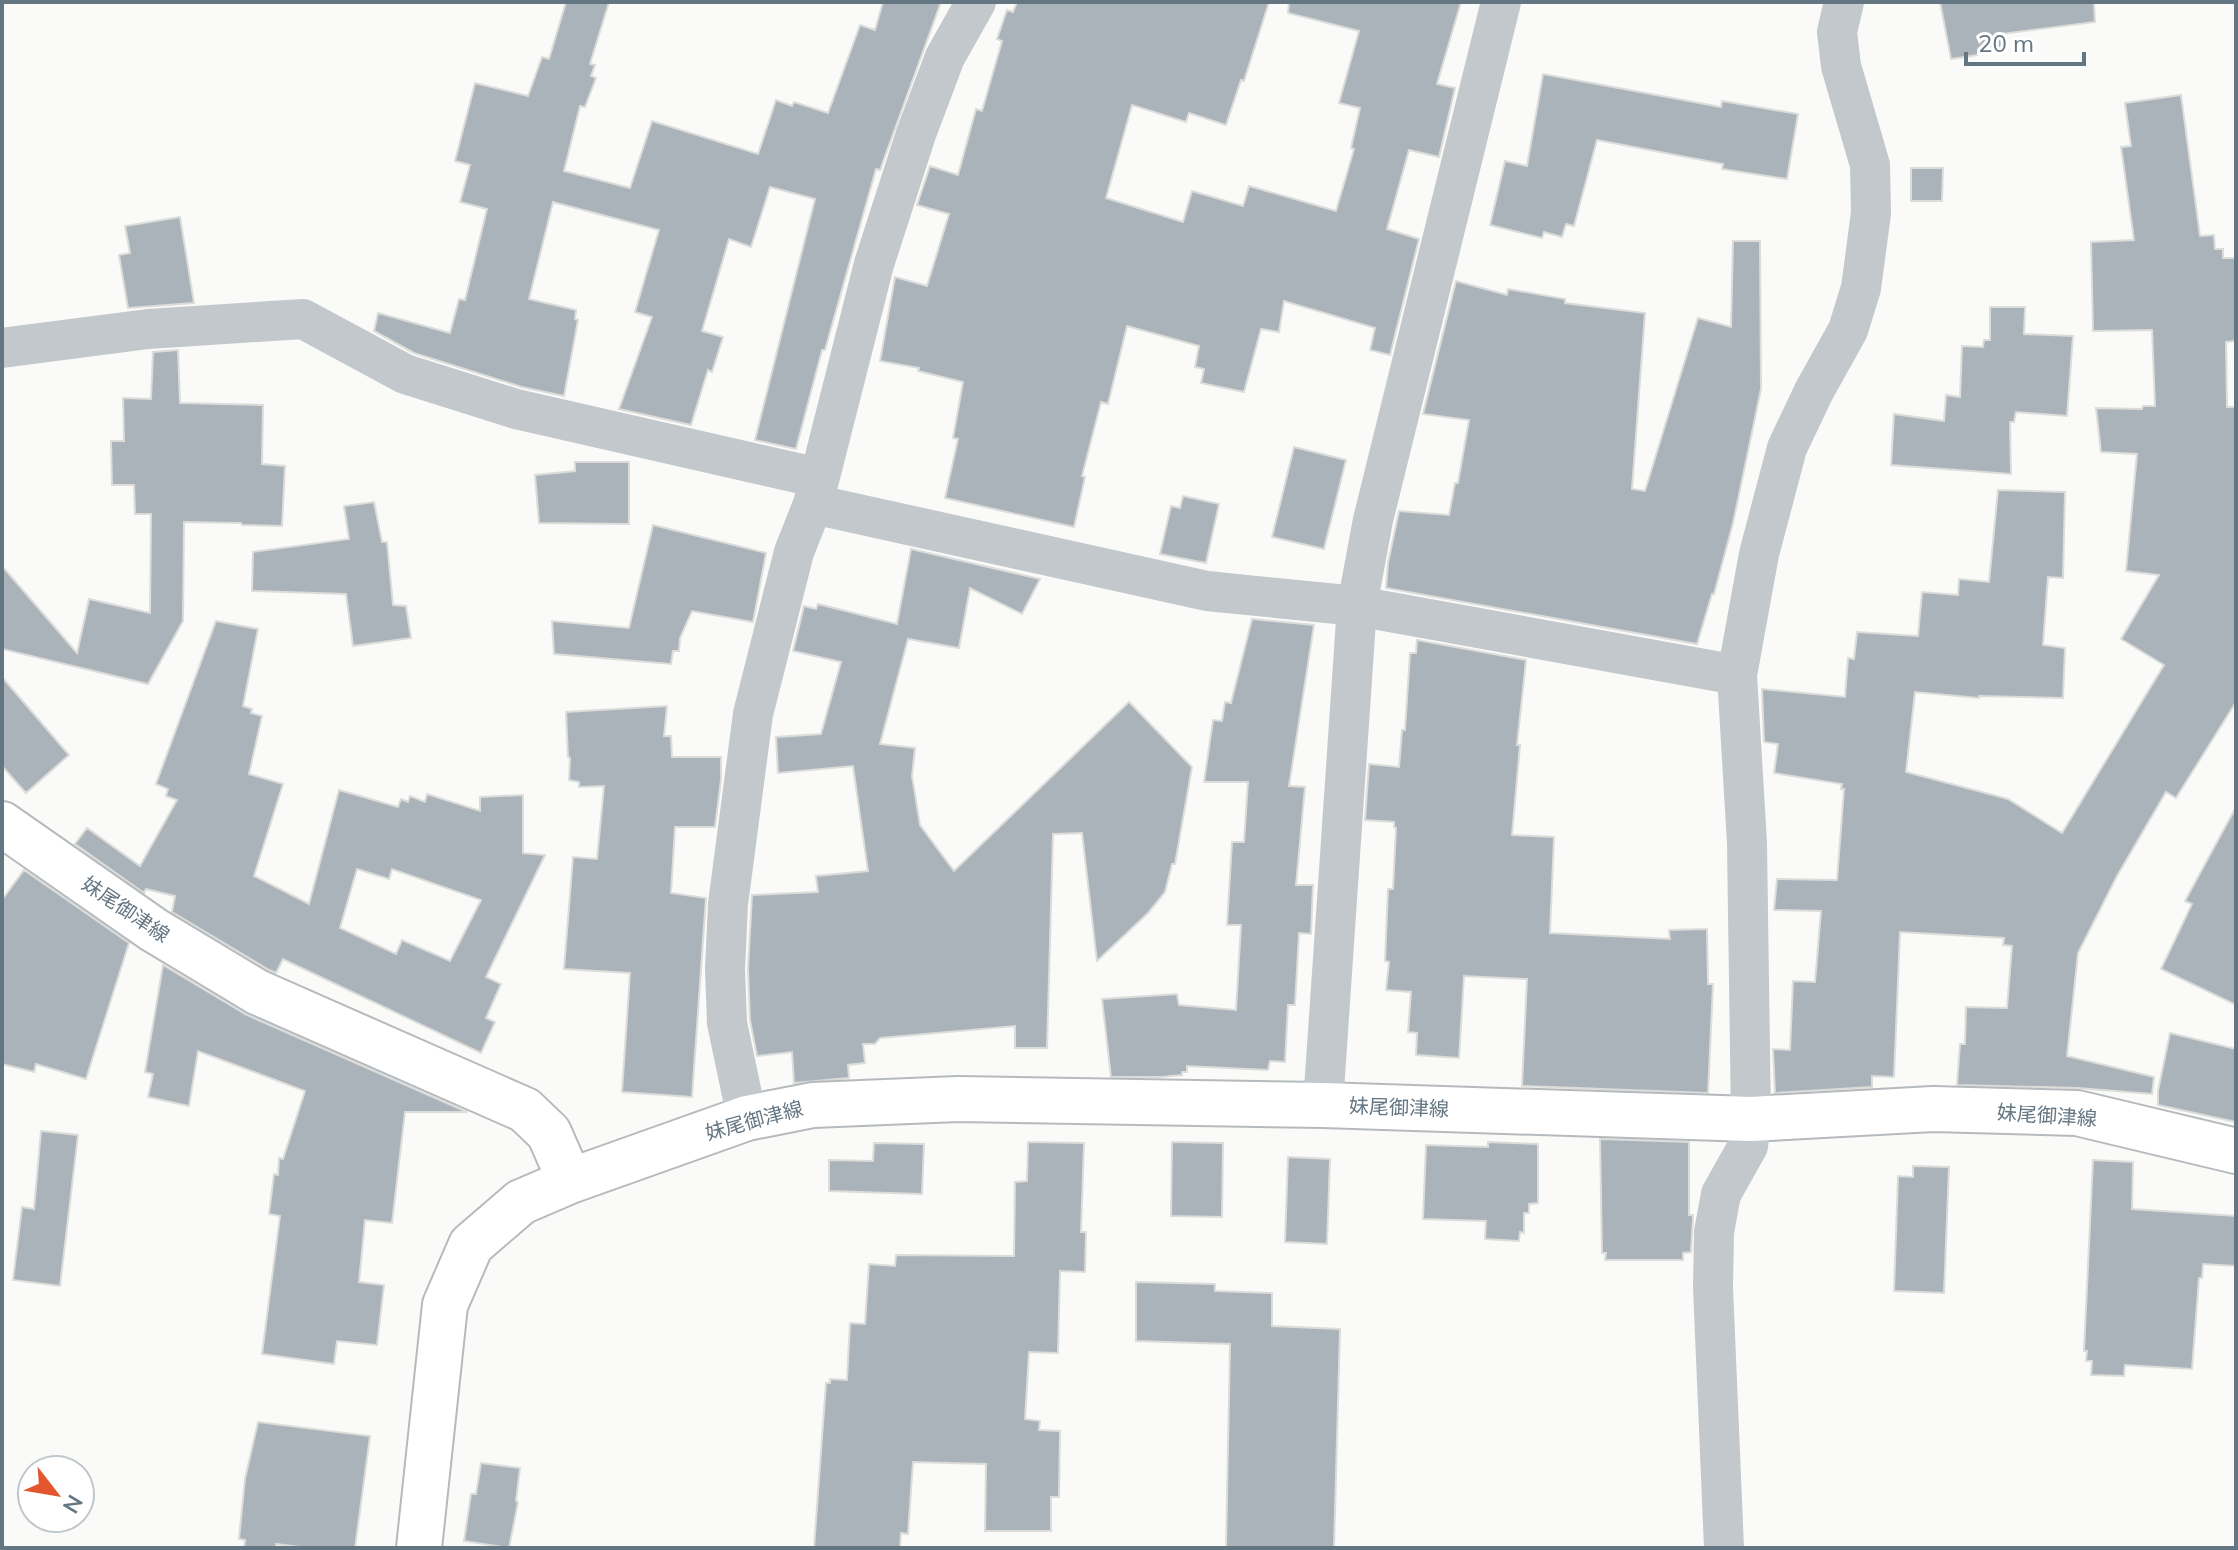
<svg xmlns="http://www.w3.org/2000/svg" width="2238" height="1550" viewBox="0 0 2238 1550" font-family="Mulish,'Noto Sans JP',sans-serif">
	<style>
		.building { fill: #aab3b9; stroke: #dcdcda; stroke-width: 2; fill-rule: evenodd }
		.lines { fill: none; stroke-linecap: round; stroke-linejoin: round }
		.primary-casing { stroke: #b5babe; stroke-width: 48 }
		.street { stroke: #c3c8cc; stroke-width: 40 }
		.primary { stroke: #fff; stroke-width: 44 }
		.labels { text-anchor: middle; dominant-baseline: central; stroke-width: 8; stroke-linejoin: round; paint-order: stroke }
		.street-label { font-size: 20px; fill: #657683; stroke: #fff }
	</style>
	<rect width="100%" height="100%" fill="#fafaf8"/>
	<!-- building -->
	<path class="building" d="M 566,2 L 609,2 L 590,64 L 595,65 L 591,76 L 596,78 L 585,107 L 580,106 L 564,171 L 630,188 L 652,121 L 758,154 L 776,100 L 792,106 L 794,102 L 828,113 L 860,25 L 875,30 L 883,2 L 941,2 L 880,170 L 876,169 L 825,350 L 822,350 L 796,449 L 755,440 L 815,199 L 770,187 L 751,247 L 729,239 L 702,331 L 723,337 L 712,372 L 708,370 L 691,425 L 619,409 L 652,317 L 635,312 L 659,230 L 553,202 L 529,299 L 576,310 L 575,319 L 578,320 L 564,396 L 522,387 L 414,353 L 374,331 L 378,313 L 450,333 L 459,299 L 465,300 L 487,209 L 460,202 L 470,165 L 455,161 L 475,83 L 528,96 L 542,57 L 549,59 Z
		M 1017,2 L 1269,2 L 1244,81 L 1241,80 L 1226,125 L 1189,113 L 1186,122 L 1132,105 L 1106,198 L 1183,222 L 1192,191 L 1243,206 L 1249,186 L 1336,211 L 1354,149 L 1351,148 L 1360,108 L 1339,103 L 1359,31 L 1288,13 L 1289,2 L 1461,2 L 1437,84 L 1455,88 L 1439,157 L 1409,150 L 1387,229 L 1419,239 L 1390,355 L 1370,350 L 1375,328 L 1284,301 L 1279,332 L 1261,329 L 1244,392 L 1201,383 L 1204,369 L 1195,367 L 1199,346 L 1127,326 L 1108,404 L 1101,402 L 1082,476 L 1085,477 L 1074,527 L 945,498 L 958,439 L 953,438 L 963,382 L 918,371 L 919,368 L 880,361 L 895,277 L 927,286 L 949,214 L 917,205 L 930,166 L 958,175 L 976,109 L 982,111 L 1002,41 L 997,39 L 1007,10 L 1013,12 Z
		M 1940,2 L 2094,2 L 2095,22 L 2001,34 L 2004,51 L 1951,59 Z
		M 1543,74 L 1721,107 L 1722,101 L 1798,114 L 1787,179 L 1722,169 L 1723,164 L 1597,140 L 1574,226 L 1566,224 L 1562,237 L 1544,232 L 1542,238 L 1490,225 L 1505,161 L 1527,166 Z
		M 2181,95 L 2200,236 L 2214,235 L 2215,249 L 2223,249 L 2223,258 L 2236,258 L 2236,341 L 2226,342 L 2227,407 L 2236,407 L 2236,702 L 2176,798 L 2166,792 L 2117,876 L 2078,953 L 2067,1056 L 2154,1077 L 2152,1094 L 2078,1088 L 1957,1085 L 1960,1044 L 1965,1044 L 1966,1007 L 2007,1008 L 2012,946 L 2003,945 L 2004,938 L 1900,932 L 1894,1077 L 1872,1076 L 1872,1087 L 1775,1093 L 1773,1049 L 1790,1050 L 1793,981 L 1815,982 L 1821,911 L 1774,910 L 1777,879 L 1837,880 L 1844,789 L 1841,789 L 1842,784 L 1774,773 L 1778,744 L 1764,742 L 1762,689 L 1845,697 L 1848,658 L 1854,659 L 1857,632 L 1918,636 L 1922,592 L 1958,595 L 1959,579 L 1989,582 L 1998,490 L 2065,492 L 2063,578 L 2048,577 L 2043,645 L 2065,648 L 2063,698 L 1979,696 L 1979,698 L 1915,692 L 1906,772 L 2008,799 L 2062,833 L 2164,665 L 2121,639 L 2159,575 L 2126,571 L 2137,454 L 2101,452 L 2096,408 L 2142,409 L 2143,406 L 2155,406 L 2152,330 L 2093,331 L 2091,242 L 2134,240 L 2121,147 L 2131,146 L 2125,103 Z
		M 1911,168 L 1943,168 L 1942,201 L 1911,201 Z
		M 180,217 L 194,303 L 128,308 L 119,255 L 130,253 L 125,226 Z
		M 1733,241 L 1760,241 L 1761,389 L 1733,523 L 1714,594 L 1712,594 L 1697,644 L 1386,588 L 1388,563 L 1399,511 L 1449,515 L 1455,483 L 1458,483 L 1469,420 L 1423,414 L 1456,281 L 1507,295 L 1508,289 L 1565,299 L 1565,303 L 1645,313 L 1632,489 L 1645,491 L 1698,318 L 1731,327 Z
		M 1990,307 L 2025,307 L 2024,334 L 2073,336 L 2067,416 L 2016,412 L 2014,422 L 2010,422 L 2011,474 L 1891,465 L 1894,414 L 1944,421 L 1946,395 L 1960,397 L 1962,346 L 1983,347 L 1984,340 L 1990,340 Z
		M 178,350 L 180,403 L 263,405 L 262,464 L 285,466 L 282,526 L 242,525 L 241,523 L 184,522 L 183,621 L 148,684 L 2,649 L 2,566 L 77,653 L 89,599 L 150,613 L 151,514 L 135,514 L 134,485 L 112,485 L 111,441 L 124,441 L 123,398 L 151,399 L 153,352 Z
		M 1294,447 L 1346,460 L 1324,549 L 1272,537 Z
		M 575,462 L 629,462 L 629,524 L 539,523 L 535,475 L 575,471 Z
		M 1183,496 L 1219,504 L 1206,563 L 1160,554 L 1171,506 L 1180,508 Z
		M 374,502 L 382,542 L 387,542 L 393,605 L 406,606 L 411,638 L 353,646 L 346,594 L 252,591 L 253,552 L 349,539 L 344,506 Z
		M 653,525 L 766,553 L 753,622 L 692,611 L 680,638 L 679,651 L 673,651 L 671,664 L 554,654 L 552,621 L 629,628 Z
		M 911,549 L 1040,579 L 1022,614 L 970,588 L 959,648 L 908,639 L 880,744 L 915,748 L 912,776 L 920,825 L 954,871 L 1129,702 L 1192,767 L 1175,864 L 1172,864 L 1165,892 L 1148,913 L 1097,961 L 1082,833 L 1053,834 L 1047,1048 L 1015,1048 L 1015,1026 L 880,1038 L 875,1044 L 863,1044 L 865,1063 L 848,1065 L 849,1078 L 794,1083 L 792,1052 L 757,1056 L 750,1020 L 748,969 L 752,895 L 818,892 L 816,876 L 868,871 L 853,766 L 778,773 L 776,737 L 821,734 L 841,662 L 793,651 L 804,606 L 816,609 L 818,604 L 897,624 Z
		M 1252,619 L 1314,625 L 1289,786 L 1305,787 L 1296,885 L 1313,885 L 1311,934 L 1299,933 L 1295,1005 L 1288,1005 L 1285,1062 L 1270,1061 L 1268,1070 L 1187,1066 L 1187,1072 L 1182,1072 L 1182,1075 L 1161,1077 L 1111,1077 L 1102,999 L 1177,994 L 1179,1005 L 1236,1010 L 1241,925 L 1227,925 L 1232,842 L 1244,842 L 1248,782 L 1204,782 L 1213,720 L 1222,721 L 1225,702 L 1231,703 Z
		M 216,621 L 258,629 L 243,706 L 252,709 L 251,713 L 262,716 L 249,774 L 283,784 L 254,876 L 309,904 L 339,790 L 398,807 L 401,799 L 408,802 L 410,796 L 425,802 L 427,794 L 480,811 L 480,797 L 523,795 L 523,853 L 545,855 L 486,977 L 501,984 L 486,1018 L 495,1022 L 481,1053 L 283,959 L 276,973 L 269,970 L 172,912 L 175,896 L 146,889 L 144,893 L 75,844 L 87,828 L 140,866 L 177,800 L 166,796 L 168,789 L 156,784 ZM 357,869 L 389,879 L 392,869 L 481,900 L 450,961 L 402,940 L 396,954 L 340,928 Z
		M 1417,640 L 1526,660 L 1517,745 L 1520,745 L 1512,835 L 1554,837 L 1550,933 L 1670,939 L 1669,930 L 1707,929 L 1708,984 L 1713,984 L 1708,1093 L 1522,1086 L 1527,979 L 1464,976 L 1459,1058 L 1416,1055 L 1417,1033 L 1408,1032 L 1411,992 L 1386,990 L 1389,962 L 1385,961 L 1388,889 L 1393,889 L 1396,828 L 1394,827 L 1394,822 L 1365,820 L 1369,764 L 1399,767 L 1402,730 L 1405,730 L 1410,653 L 1416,653 Z
		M 2,677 L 69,755 L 26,793 L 2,766 Z
		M 667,706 L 664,736 L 671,736 L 672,757 L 721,757 L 721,780 L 715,827 L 675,827 L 671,893 L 706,898 L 692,1097 L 622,1092 L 630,973 L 564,969 L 573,857 L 597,859 L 604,786 L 579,787 L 579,782 L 569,780 L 570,758 L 568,757 L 566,712 Z
		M 2236,807 L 2236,1005 L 2161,969 L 2192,904 L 2185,901 Z
		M 24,870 L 129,943 L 86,1079 L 36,1064 L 34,1072 L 2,1064 L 2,900 Z
		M 163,965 L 247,1015 L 467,1112 L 405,1112 L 392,1223 L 365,1220 L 359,1282 L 384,1285 L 377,1345 L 337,1341 L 334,1364 L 262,1354 L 280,1216 L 269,1214 L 274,1174 L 278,1175 L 279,1158 L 283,1159 L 305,1091 L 198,1051 L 189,1106 L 148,1097 L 153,1074 L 145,1072 Z
		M 2170,1033 L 2236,1049 L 2236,1122 L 2158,1105 L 2158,1091 Z
		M 41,1131 L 78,1135 L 60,1286 L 13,1280 L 22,1207 L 34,1209 Z
		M 1600,1139 L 1689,1142 L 1689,1215 L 1693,1215 L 1693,1218 L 1691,1252 L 1683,1253 L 1683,1260 L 1605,1260 L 1606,1253 L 1602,1253 Z
		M 1028,1142 L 1084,1143 L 1081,1232 L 1086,1232 L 1085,1272 L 1060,1271 L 1058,1353 L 1029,1352 L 1025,1419 L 1040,1421 L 1039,1430 L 1060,1431 L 1059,1497 L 1051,1497 L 1051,1531 L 985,1531 L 986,1464 L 913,1462 L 908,1534 L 901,1533 L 900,1548 L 814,1548 L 826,1383 L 830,1383 L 830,1379 L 847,1380 L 850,1323 L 865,1324 L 869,1264 L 895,1266 L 896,1255 L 1014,1256 L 1015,1182 L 1027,1181 Z
		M 1172,1142 L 1223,1143 L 1222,1217 L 1171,1216 Z
		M 1488,1142 L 1538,1144 L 1538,1203 L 1529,1204 L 1529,1213 L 1524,1213 L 1524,1233 L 1520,1232 L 1519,1241 L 1485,1239 L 1486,1221 L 1423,1219 L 1426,1145 L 1488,1147 Z
		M 874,1143 L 924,1144 L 922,1194 L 829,1191 L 829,1160 L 873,1161 Z
		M 1288,1157 L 1330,1159 L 1327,1244 L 1285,1242 Z
		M 2093,1160 L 2133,1162 L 2132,1209 L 2236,1216 L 2236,1266 L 2203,1264 L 2202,1278 L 2199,1278 L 2192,1369 L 2125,1365 L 2124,1376 L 2091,1375 L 2092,1361 L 2086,1361 L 2087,1351 L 2084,1351 Z
		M 1913,1166 L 1949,1167 L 1944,1293 L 1894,1291 L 1898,1176 L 1913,1177 Z
		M 1136,1282 L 1215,1284 L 1215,1291 L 1272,1293 L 1272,1326 L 1340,1329 L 1334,1548 L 1226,1548 L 1230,1344 L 1136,1341 Z
		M 258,1422 L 370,1436 L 355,1548 L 307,1548 L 276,1544 L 276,1548 L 244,1548 L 245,1540 L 239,1539 L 245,1479 Z
		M 481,1463 L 520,1468 L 516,1501 L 518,1502 L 509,1548 L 464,1541 L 471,1494 L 476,1494 Z"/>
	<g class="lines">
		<!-- primary casing -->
		<g class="primary-casing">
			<path id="primary" d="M 2,824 L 154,930 L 257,992 L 525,1110 L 549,1133 L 570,1181
				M 419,1548 L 445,1305 L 471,1245 L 521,1202 L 570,1181 L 747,1118 L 813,1105 L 958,1099 L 1323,1105 L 1751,1119 L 1933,1109 L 2077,1113 L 2236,1151"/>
		</g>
		<!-- street -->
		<path class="street" d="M 2,348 L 148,329 L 303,319 L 405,374 L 516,409 L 819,478
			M 813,504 L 1207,591 L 1357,606 L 1737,675
			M 1323,1105 L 1357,606 L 1373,520 L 1501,2
			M 747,1118 L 727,1023 L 725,969 L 728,904 L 753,714 L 794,552 L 813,504 L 874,264 L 916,134 L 945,57 L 976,2
			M 1724,1548 L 1713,1287 L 1714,1232 L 1721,1194 L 1748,1146 L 1751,1119 L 1747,843 L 1737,675 L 1759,554 L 1787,448 L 1814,391 L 1848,330 L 1861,288 L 1871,213 L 1870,165 L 1841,66 L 1837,32 L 1844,2"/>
		<!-- primary -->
		<use href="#primary" class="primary"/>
	</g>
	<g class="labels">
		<!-- street labels -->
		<g class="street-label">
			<text transform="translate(126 909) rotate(34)">妹尾御津線</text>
			<text transform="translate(1399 1107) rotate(2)">妹尾御津線</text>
			<text transform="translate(2047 1115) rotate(4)">妹尾御津線</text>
			<text transform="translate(754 1120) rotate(-15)">妹尾御津線</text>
		</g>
	</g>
	<!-- border -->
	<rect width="2238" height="1550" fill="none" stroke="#657683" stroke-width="8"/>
	<!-- north arrow -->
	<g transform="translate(56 1494) rotate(121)"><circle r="38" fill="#ffffff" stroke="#c1c8cd" stroke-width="2"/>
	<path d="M0-6L14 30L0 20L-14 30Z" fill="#e4572e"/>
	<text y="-12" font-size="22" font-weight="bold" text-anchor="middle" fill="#657683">N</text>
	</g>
	<!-- scale -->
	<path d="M1966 52v12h118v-12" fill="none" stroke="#657683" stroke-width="4"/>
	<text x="1978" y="52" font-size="24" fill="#657683" stroke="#ffffff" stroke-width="6" paint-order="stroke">20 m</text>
</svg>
